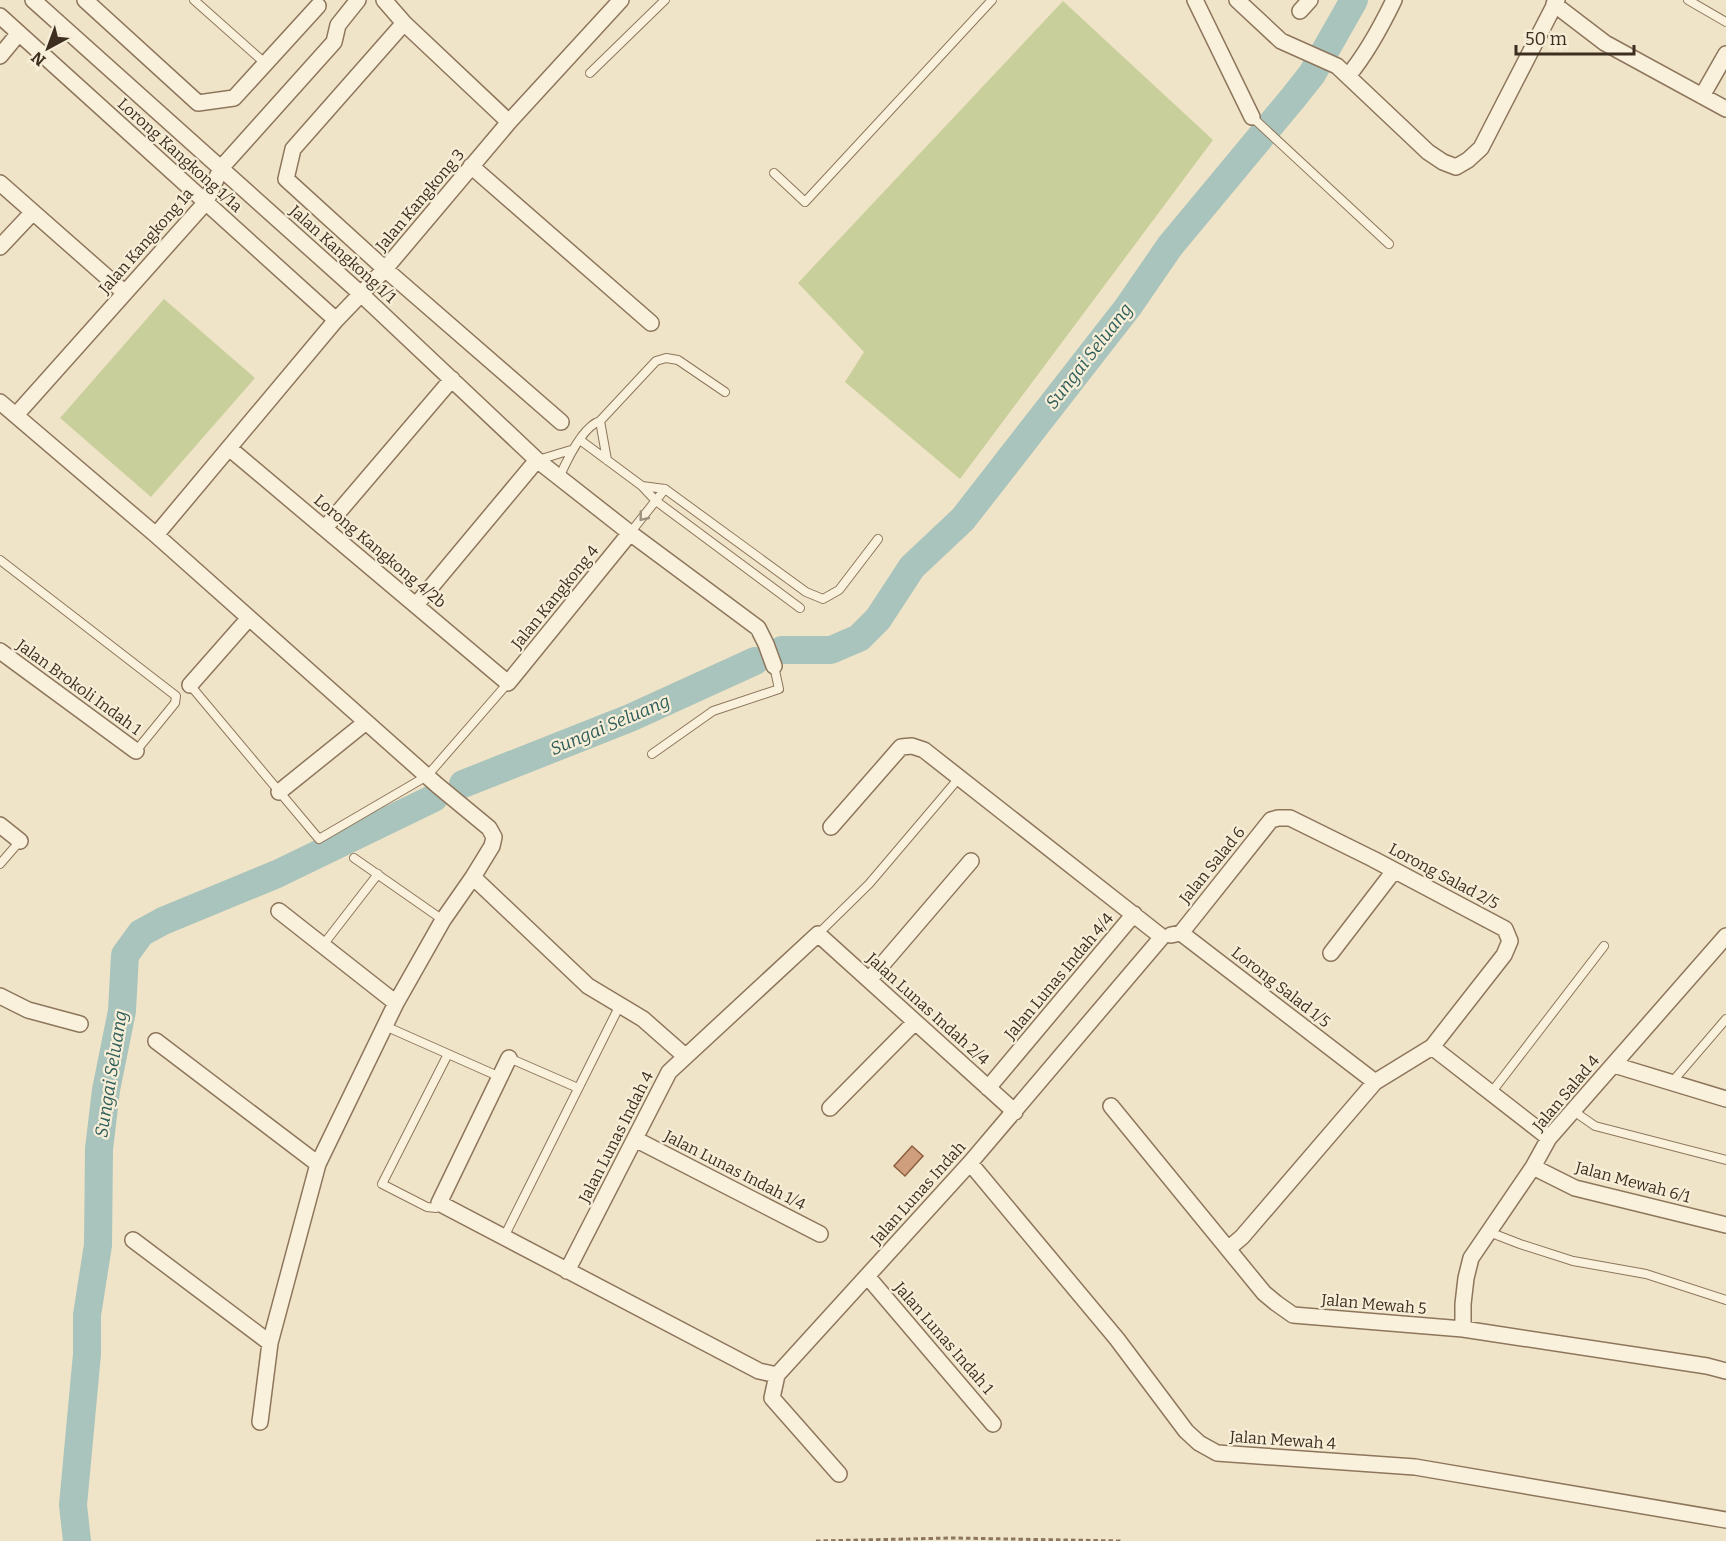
<svg xmlns="http://www.w3.org/2000/svg" width="1726" height="1541" viewBox="0 0 1726 1541" font-family="Bitter,serif">
	<style>
		.green { fill: #c9cf9b }
		.lines { fill: none; stroke-linecap: round; stroke-linejoin: round }
		.river { stroke: #a9c4bc; stroke-width: 28 }
		.building { fill: #cf9f7d; stroke: #8d5f41; stroke-width: 1.5 }
		.lane-casing { stroke: #8d765c; stroke-width: 10 }
		.street-casing { stroke: #8d765c; stroke-width: 18 }
		.path { stroke: #8d765c; stroke-width: 3; stroke-dasharray: 4.5 3; stroke-linecap: butt }
		.lane { stroke: #faf1dc; stroke-width: 8 }
		.street { stroke: #faf1dc; stroke-width: 15 }
		.oneway { stroke: #9c907e }
		.labels { text-anchor: middle; dominant-baseline: central; stroke-width: 4.5; stroke-linejoin: round; paint-order: stroke }
		.street-label { font-size: 16px; fill: #3d2e20; stroke: #f7eed8 }
		.water-label { font-size: 18px; font-style: italic; fill: #2f5d5a; stroke: #f7eed8 }
	</style>
	<rect width="100%" height="100%" fill="#f0e4c8"/>
	<!-- green -->
	<path class="green" d="M 1063,1 L 1213,140 L 960,479 L 845,382 L 864,352 L 798,283 Z
		M 164,299 L 255,378 L 151,497 L 60,418 Z"/>
	<g class="lines">
		<!-- river -->
		<path class="river" d="M 782,650 L 831,650 L 859,638 L 878,619 L 912,567 L 963,519 L 1128,307 L 1170,246 L 1293,98 L 1312,74 L 1354,0
			M 463,784 L 630,718 L 755,661
			M 77,1541 L 73,1505 L 87,1354 L 87,1315 L 98,1245 L 99,1149 L 106,1090 L 122,1011 L 125,955 L 141,933 L 163,921 L 277,874 L 434,798"/>
	</g>
	<!-- building -->
	<path class="building" d="M 912,1146 L 923,1156 L 905,1176 L 894,1166 Z"/>
	<g class="lines">
		<!-- lane casing -->
		<g class="lane-casing">
			<path id="lane" d="M 194,0 L 266,64
				M 1688,0 L 1726,22
				M 590,73 L 665,0
				M 1252,117 L 1389,244
				M 774,173 L 805,202 L 992,0
				M 600,421 L 607,460
				M 580,440 L 642,486 L 656,501 L 800,608
				M 538,460 L 571,450
				M 559,478 C 566,462 583,426 600,421 L 656,361 L 666,358 L 678,360 L 725,392
				M 642,486 L 665,489 L 806,592 L 823,599 L 839,590 L 878,539
				M 630,533 L 665,489
				M 0,560 L 176,696 L 175,703 L 136,751
				M 190,685 L 319,839 L 427,776 L 508,683
				M 652,754 L 713,711 L 779,689 L 774,666
				M 354,858 L 443,920
				M 0,864 L 20,841
				M 818,934 L 869,884 L 959,778
				M 323,945 L 378,874
				M 385,1026 L 500,1077
				M 509,1058 L 578,1088
				M 1672,1082 L 1726,1019
				M 1491,1093 L 1604,946
				M 1572,1110 L 1595,1126 L 1726,1160
				M 439,1203 L 436,1208 L 427,1207 L 382,1184 L 448,1054
				M 1489,1232 L 1520,1244 L 1573,1261 L 1646,1274 L 1726,1300
				M 504,1237 L 620,1005"/>
		</g>
		<!-- street casing -->
		<g class="street-casing">
			<path id="street" d="M 33,0 L 361,294 L 537,460 L 630,533 L 758,628 L 766,644 L 774,666
				M 85,0 L 198,103 L 234,98 L 318,6
				M 384,0 L 404,23 L 509,122
				M 1195,0 L 1252,117
				M 1237,0 L 1281,41 L 1337,66 L 1428,152 L 1443,162 L 1456,167 L 1468,160 L 1481,148 L 1557,0
				M 1554,4 L 1605,43 L 1726,109
				M 1300,11 L 1310,0
				M 0,16 L 336,320
				M 404,23 L 293,149 L 286,179 L 385,269 L 561,422
				M 0,56 L 19,33
				M 1348,76 C 1367,53 1381,27 1394,0
				M 1702,96 L 1726,54
				M 471,166 L 651,323
				M 0,183 L 125,293
				M 0,247 L 33,212
				M 0,402 L 156,535 L 437,785 L 489,828 L 494,837 L 492,846 L 473,877 L 443,920 L 396,1003 L 318,1164 L 270,1343 L 260,1422
				M 16,415 L 206,202 L 221,168 L 334,42 L 338,25 L 358,0
				M 229,448 L 508,683 L 630,533
				M 325,528 L 452,379
				M 156,535 L 336,320 L 385,269 L 509,122 L 621,0
				M 416,605 L 537,460
				M 0,651 L 136,751
				M 190,685 L 249,618
				M 279,792 L 366,722
				M 0,825 L 20,841
				M 831,827 L 901,747 L 912,746 L 924,750 L 1162,937
				M 473,877 L 588,986 L 643,1019 L 685,1056
				M 279,911 L 396,1003
				M 1181,933 L 1271,820 L 1278,818 L 1290,818 L 1373,859 L 1505,929 L 1510,941 L 1504,955 L 1432,1047 L 1375,1082 L 1242,1237 L 1229,1248
				M 1171,935 L 1181,933 L 1375,1082
				M 1331,953 L 1394,871
				M 869,980 L 971,861
				M 0,996 L 28,1010 L 80,1024
				M 156,1041 L 318,1164
				M 1432,1047 L 1549,1138
				M 509,1058 L 439,1203 L 759,1371 L 777,1375
				M 1614,1065 L 1726,1099
				M 988,1088 L 1134,914
				M 1111,1106 L 1264,1293 L 1276,1303 L 1293,1315 L 1463,1329 L 1707,1366 L 1726,1371
				M 830,1108 L 915,1022
				M 635,1139 L 820,1234
				M 970,1163 L 1117,1339 L 1186,1431 L 1199,1443 L 1217,1453 L 1415,1467 L 1726,1520
				M 1533,1167 L 1575,1188 L 1726,1225
				M 133,1240 L 270,1343
				M 567,1271 L 669,1072 L 818,934 L 1015,1112
				M 867,1276 L 993,1424
				M 1463,1329 L 1463,1304 L 1466,1278 L 1471,1258 L 1533,1167 L 1549,1138 L 1726,936
				M 839,1474 L 772,1398 L 777,1375 L 970,1163 L 1162,937"/>
		</g>
		<!-- path -->
		<path class="path" d="M 816,1541 L 953,1538 L 1121,1541"/>
		<!-- lane -->
		<use href="#lane" class="lane"/>
		<!-- street -->
		<use href="#street" class="street"/>
	</g>
	<!-- one-way arrows -->
	<defs><path id="oneway-chevron" d="M-2-3.5L2.5 0L-2 3.5" fill="none" stroke-width="1.6" stroke-linecap="round" stroke-linejoin="round" transform="scale(1.5)"/></defs>
	<use class="oneway" href="#oneway-chevron" transform="translate(643 517) rotate(129)"/>
	<g class="labels">
		<!-- street labels -->
		<g class="street-label">
			<text transform="translate(180 155) rotate(42)">Lorong Kangkong 1/1a</text>
			<text transform="translate(420 200) rotate(-50)">Jalan Kangkong 3</text>
			<text transform="translate(146 241) rotate(-49)">Jalan Kangkong 1a</text>
			<text transform="translate(343 254) rotate(42)">Jalan Kangkong 1/1</text>
			<text transform="translate(380 551) rotate(40)">Lorong Kangkong 4/2b</text>
			<text transform="translate(555 597) rotate(-51)">Jalan Kangkong 4</text>
			<text transform="translate(79 687) rotate(36)">Jalan Brokoli Indah 1</text>
			<text transform="translate(1212 865) rotate(-51)">Jalan Salad 6</text>
			<text transform="translate(1444 876) rotate(28)">Lorong Salad 2/5</text>
			<text transform="translate(1059 976) rotate(-50)">Jalan Lunas Indah 4/4</text>
			<text transform="translate(1281 987) rotate(38)">Lorong Salad 1/5</text>
			<text transform="translate(928 1009) rotate(42)">Jalan Lunas Indah 2/4</text>
			<text transform="translate(1566 1093) rotate(-50)">Jalan Salad 4</text>
			<text transform="translate(616 1137) rotate(-63)">Jalan Lunas Indah 4</text>
			<text transform="translate(735 1170) rotate(27)">Jalan Lunas Indah 1/4</text>
			<text transform="translate(1633 1182) rotate(15)">Jalan Mewah 6/1</text>
			<text transform="translate(918 1193) rotate(-48)">Jalan Lunas Indah</text>
			<text transform="translate(1374 1304) rotate(5)">Jalan Mewah 5</text>
			<text transform="translate(944 1338) rotate(49)">Jalan Lunas Indah 1</text>
			<text transform="translate(1283 1440) rotate(4)">Jalan Mewah 4</text>
		</g>
		<!-- water labels -->
		<g class="water-label">
			<text transform="translate(1089 356) rotate(-52)">Sungai Seluang</text>
			<text transform="translate(610 725) rotate(-23)">Sungai Seluang</text>
			<text transform="translate(111 1074) rotate(-81)">Sungai Seluang</text>
		</g>
	</g>
	<!-- north arrow -->
	<g transform="translate(48 48) rotate(221)" stroke="#f7eed8" stroke-width="4.5" paint-order="stroke">
	<path d="M0-4.5L10 22L0 15L-10 22Z" fill="#3d2e20"/>
	<text y="-9" font-size="16" font-weight="bold" text-anchor="middle" fill="#3d2e20">N</text>
	</g>
	<!-- scale -->
	<path d="M1516 45v9h118v-9" fill="none" stroke="#3d2e20" stroke-width="3"/>
	<text x="1525" y="45" font-size="18" fill="#3d2e20" stroke="#f7eed8" stroke-width="4.5" paint-order="stroke">50 m</text>
</svg>
